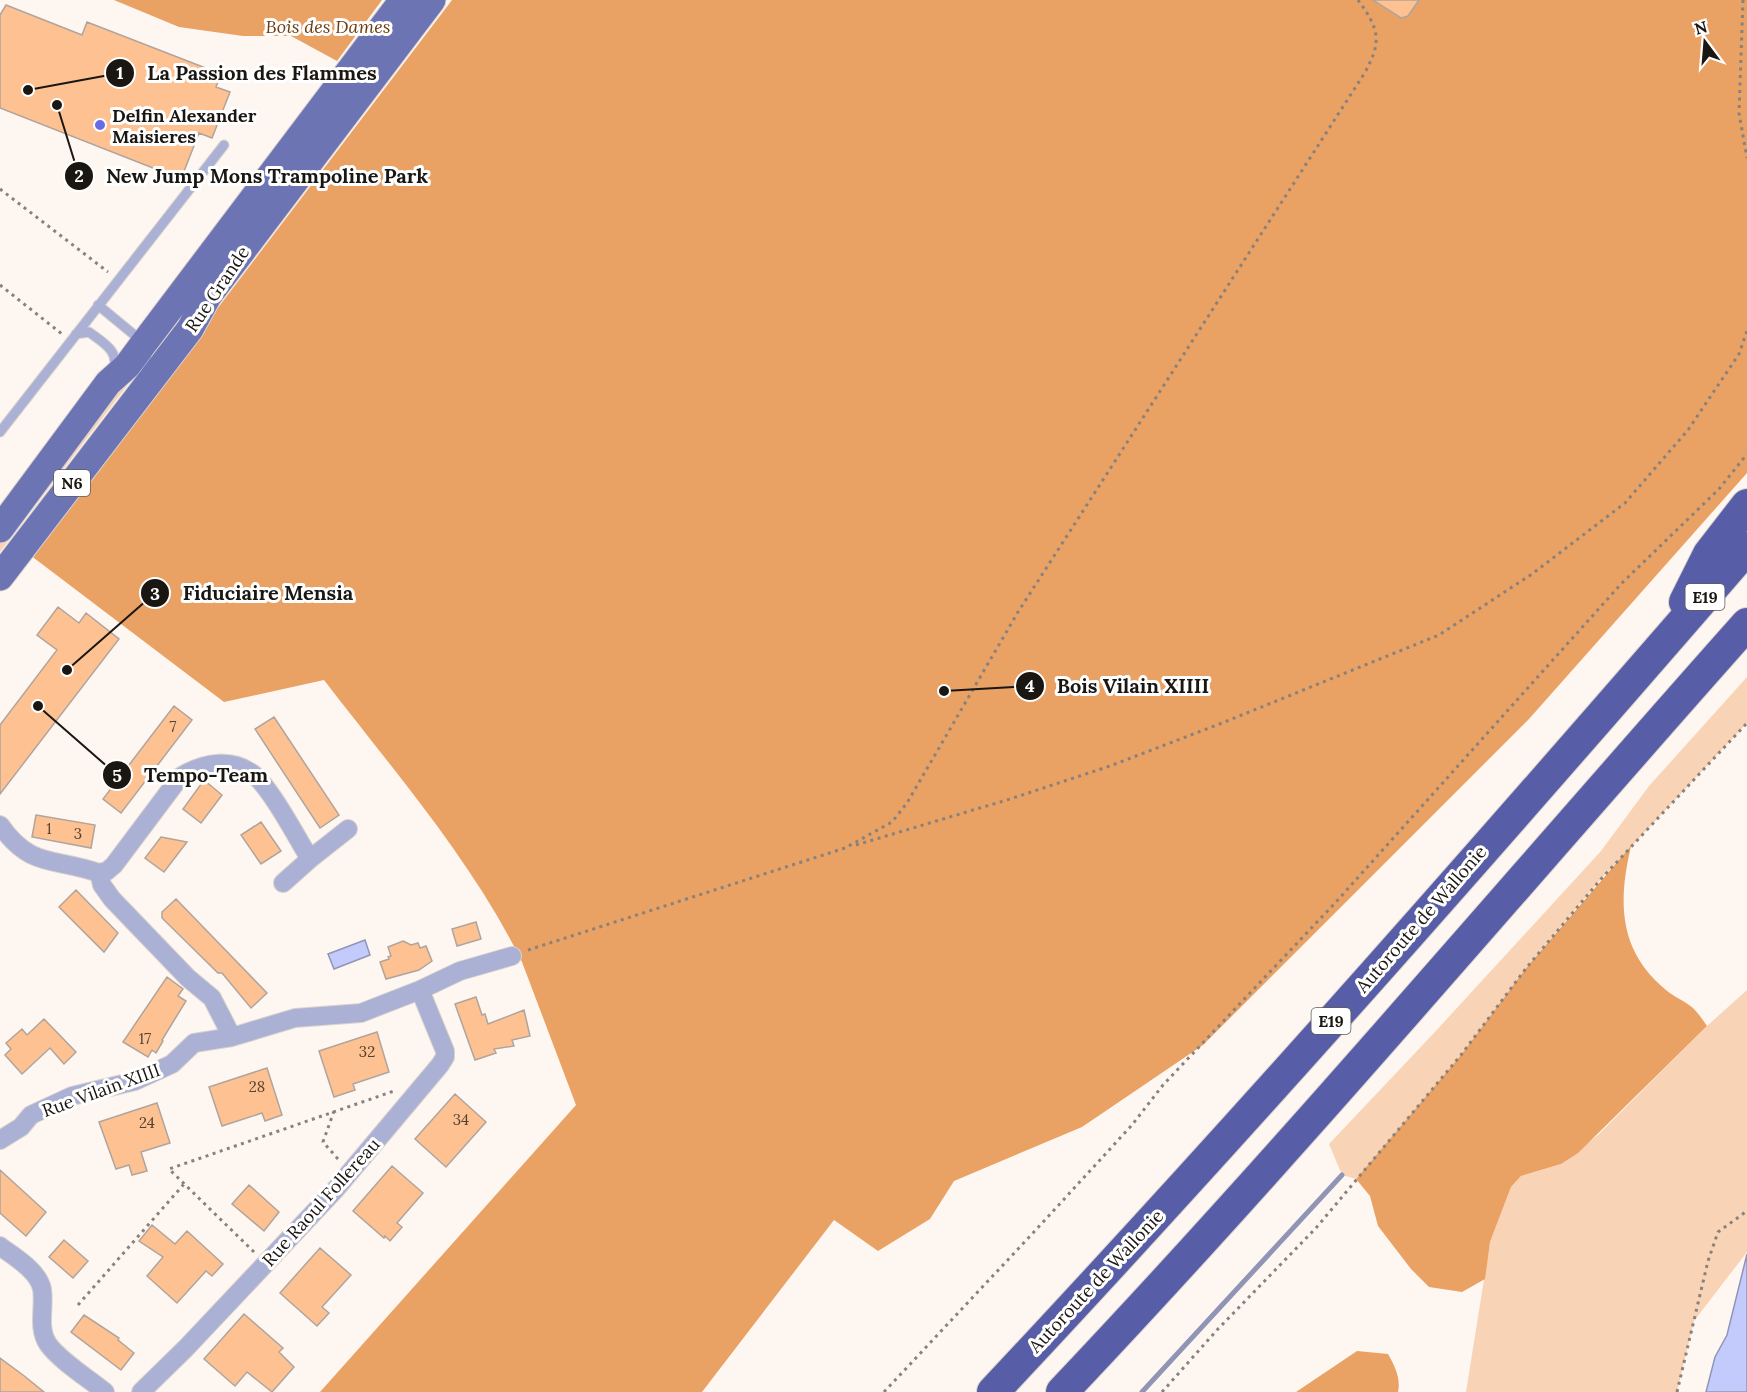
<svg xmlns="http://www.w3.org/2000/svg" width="1747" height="1392" viewBox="0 0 1747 1392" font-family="Lora,serif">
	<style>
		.green { fill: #f9d3b5 }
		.forest { fill: #eaa164 }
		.water { fill: #c3cbfd; stroke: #9095b6; stroke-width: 1.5 }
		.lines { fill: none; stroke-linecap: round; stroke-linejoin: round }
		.stream { stroke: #9095b6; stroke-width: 5 }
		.building { fill: #fec292; stroke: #b0a49c; stroke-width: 1.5 }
		.lane-casing { stroke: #dad3cd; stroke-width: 11 }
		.street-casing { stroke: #dad3cd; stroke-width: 20 }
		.primary-casing { stroke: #dad3cd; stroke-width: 29 }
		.highway-casing { stroke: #dad3cd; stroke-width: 34 }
		.path { stroke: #88827d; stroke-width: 3; stroke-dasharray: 3 4.5; stroke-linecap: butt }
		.lane { stroke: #abb1d5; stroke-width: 9 }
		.street { stroke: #abb1d5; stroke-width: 18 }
		.primary { stroke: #6c74b4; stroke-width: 27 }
		.highway { stroke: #575da7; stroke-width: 32 }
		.poi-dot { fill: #676be4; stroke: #fff; stroke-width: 2 }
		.labels { text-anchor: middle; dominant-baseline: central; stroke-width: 6; stroke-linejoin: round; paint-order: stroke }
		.number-label { font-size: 15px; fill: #534132 }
		.shield { fill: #fff; stroke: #5f5c59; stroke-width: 1.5 }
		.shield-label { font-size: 16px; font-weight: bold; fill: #1a1612 }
		.park-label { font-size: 18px; font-style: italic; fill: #6d3d0f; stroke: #fff }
		.poi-label { font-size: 18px; font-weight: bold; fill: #1a1612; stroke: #fff; text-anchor: start }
		.street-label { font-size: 18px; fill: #1a1612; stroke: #fff }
		.leader { fill: none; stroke: #1a1612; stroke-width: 2 }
		.callout-dot { fill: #1a1612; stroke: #fff; stroke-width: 2 }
		.mark-label { font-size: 18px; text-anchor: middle; font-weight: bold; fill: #fff }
		.callout-label { font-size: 20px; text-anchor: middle; font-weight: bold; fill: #1a1612; stroke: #fff; stroke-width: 6; stroke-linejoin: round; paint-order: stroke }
	</style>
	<rect width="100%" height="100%" fill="#fef7f1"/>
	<!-- green -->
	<path class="green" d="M 135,363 L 133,378 L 0,552 L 0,543 Z
		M 1747,677 L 1747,723 L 1601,879 L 1527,967 L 1461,1055 L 1356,1179 L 1342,1175 L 1329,1144 L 1433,1034 L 1601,851 L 1649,786 Z
		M 1747,990 L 1747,1252 L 1694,1321 L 1677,1392 L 1466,1392 L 1490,1242 L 1511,1187 L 1521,1176 L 1561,1164 L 1598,1135 L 1707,1026 Z"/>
	<!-- forest -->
	<path class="forest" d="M 114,0 L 382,0 L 337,61 L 291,36 L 243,36 L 179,27 Z
		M 452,0 L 1747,0 L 1747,473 L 1529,719 L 1203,1045 L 1082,1127 L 954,1181 L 930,1219 L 878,1251 L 834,1220 L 702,1392 L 320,1392 L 576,1105 L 522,962 C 472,860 393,770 324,680 L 224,702 L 30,555 Z
		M 1631,846 C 1618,902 1618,950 1666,990 C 1674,997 1685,1001 1693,1008 C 1698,1013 1703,1020 1707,1026 L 1578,1153 L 1561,1164 L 1521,1176 L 1511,1187 L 1490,1242 L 1485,1279 L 1462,1292 L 1429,1287 L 1411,1269 L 1378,1226 L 1370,1196 L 1356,1179 L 1461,1055 L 1527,967 Z
		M 1357,1351 L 1388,1354 C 1395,1366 1401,1379 1398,1392 L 1296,1392 Z"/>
	<!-- water -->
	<path class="water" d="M 365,940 L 370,955 L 334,969 L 328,954 Z
		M 1747,1254 L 1747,1392 L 1706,1392 L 1715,1357 L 1727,1335 Z"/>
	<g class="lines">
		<!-- stream -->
		<path class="stream" d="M 1142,1392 L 1342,1175"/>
	</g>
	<!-- building -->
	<path class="building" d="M 1373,0 L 1419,0 L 1408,16 L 1401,18 Z
		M 6,5 L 82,35 L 87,22 L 221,74 L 216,87 L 230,92 L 212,138 L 199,133 L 181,179 L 0,108 L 0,15 Z
		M 58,607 L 79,623 L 86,613 L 119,639 L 0,794 L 0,725 L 57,650 L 37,635 Z
		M 174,706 L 192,720 L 121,813 L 103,799 Z
		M 274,717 L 339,815 L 320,828 L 255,729 Z
		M 204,780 L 222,795 L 201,823 L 183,809 Z
		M 36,815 L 95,825 L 91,848 L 32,837 Z
		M 261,822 L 281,851 L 261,864 L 241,835 Z
		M 161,837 L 187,842 L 164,872 L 145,858 Z
		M 76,890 L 118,933 L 104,952 L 59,907 Z
		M 176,899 L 267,993 L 251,1008 L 222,973 L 218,973 L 162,918 L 162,912 Z
		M 476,922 L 481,939 L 457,946 L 452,929 Z
		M 403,941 L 411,945 L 418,943 L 420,948 L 426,946 L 432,961 L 419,970 L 386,979 L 380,962 L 389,959 L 388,957 L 391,956 L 388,947 Z
		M 167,977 L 183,989 L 178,996 L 186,1001 L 162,1040 L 163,1041 L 156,1053 L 152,1050 L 148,1057 L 123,1042 Z
		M 476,997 L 482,1015 L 485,1014 L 488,1024 L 524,1010 L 530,1036 L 512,1040 L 514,1046 L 494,1049 L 496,1053 L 475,1060 L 455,1004 Z
		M 44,1019 L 76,1052 L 64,1064 L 50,1048 L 22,1074 L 5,1055 L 11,1049 L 6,1043 L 22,1029 L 27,1035 Z
		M 377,1032 L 389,1072 L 353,1084 L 355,1090 L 334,1097 L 319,1051 Z
		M 267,1068 L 282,1115 L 265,1121 L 262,1113 L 222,1126 L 209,1087 Z
		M 455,1094 L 486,1122 L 446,1167 L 415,1139 Z
		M 157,1103 L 170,1143 L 141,1152 L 147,1171 L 132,1175 L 129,1165 L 116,1169 L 99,1122 Z
		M 392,1166 L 423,1193 L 397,1223 L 402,1227 L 390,1241 L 385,1236 L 384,1238 L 353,1211 Z
		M 0,1170 L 46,1212 L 26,1236 L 0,1213 Z
		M 249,1185 L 279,1212 L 264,1231 L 232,1204 Z
		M 152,1225 L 175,1244 L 187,1231 L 223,1264 L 212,1276 L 206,1271 L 177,1303 L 147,1276 L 163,1257 L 139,1241 Z
		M 64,1240 L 88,1261 L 73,1278 L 49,1257 Z
		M 320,1248 L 351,1275 L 322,1307 L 329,1313 L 317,1326 L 280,1293 Z
		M 244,1314 L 283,1348 L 279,1352 L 294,1367 L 272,1392 L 247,1372 L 235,1386 L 204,1359 Z
		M 84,1315 L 119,1338 L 118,1340 L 134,1353 L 121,1370 L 71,1332 Z
		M 0,1358 L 23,1375 L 44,1392 L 0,1392 Z"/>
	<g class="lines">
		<!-- lane casing -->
		<g class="lane-casing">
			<path id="lane" d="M 98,305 L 144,343 L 148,364 L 146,373
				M 76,334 L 89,332 C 102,342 121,351 113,371
				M 0,432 L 224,145"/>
		</g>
		<!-- street casing -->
		<g class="street-casing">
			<path id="street" d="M 0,825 C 31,869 53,857 99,873 L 102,885 L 112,899 L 188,978 L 212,998 L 232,1037
				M 99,873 L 107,871 L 114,865 L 180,777 C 202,763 230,757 253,774 C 271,788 297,838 310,859
				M 283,883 L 310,859 L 348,829
				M 0,1140 L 21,1127 L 31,1115 L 72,1096 L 135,1081 L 172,1064 L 194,1043 L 232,1037 L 295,1018 L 361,1013 L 420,990 L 460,971 L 512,956
				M 0,1246 C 14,1257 38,1270 42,1289 C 45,1307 37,1328 48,1344 C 59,1360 89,1379 105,1392
				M 141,1392 L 186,1348 L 335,1190 L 440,1065 L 445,1057 L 445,1051 L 420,990"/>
		</g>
		<!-- primary casing -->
		<g class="primary-casing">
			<path id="primary" d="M 0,529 L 108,383 L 127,366 L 144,343 L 403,0
				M 0,577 L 190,329 L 208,296 L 432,0"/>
		</g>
		<!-- highway casing -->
		<g class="highway-casing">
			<path id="highway" d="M 1685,602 L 1709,554 L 1747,505
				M 993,1392 C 1251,1117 1500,833 1747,548
				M 1062,1392 C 1298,1143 1519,880 1747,624"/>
		</g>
		<!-- path -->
		<path class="path" d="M 1743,0 L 1739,113 L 1747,158
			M 0,189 L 108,272
			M 0,285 L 62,334
			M 856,845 L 1010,799 L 1110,766 L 1222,723 L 1439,635 L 1532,574 L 1625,503 L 1688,430 L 1739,354 L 1747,331
			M 528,950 L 845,848 L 892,822 L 907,803 L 1018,612 L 1364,74 C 1382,42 1380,30 1358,0
			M 334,1111 L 323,1142 L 338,1159
			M 254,1252 L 169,1169 L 394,1091
			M 78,1305 L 184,1184
			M 884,1392 L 1033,1233 L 1132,1125 L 1163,1085 L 1336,902 L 1621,584 L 1719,489 L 1747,454
			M 1162,1392 L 1217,1330 L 1316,1228 L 1461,1055 L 1527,967 L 1601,879 L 1747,723
			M 1677,1392 L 1708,1261 L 1718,1232 L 1747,1211"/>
		<!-- lane -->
		<use href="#lane" class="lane"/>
		<!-- street -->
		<use href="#street" class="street"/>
		<!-- primary -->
		<use href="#primary" class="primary"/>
		<!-- highway -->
		<use href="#highway" class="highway"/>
	</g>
	<!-- markers -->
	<circle class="poi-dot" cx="100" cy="125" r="6"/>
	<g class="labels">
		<!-- number labels -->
		<g class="number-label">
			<text x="173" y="726">7</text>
			<text x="49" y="828">1</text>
			<text x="78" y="833">3</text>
			<text x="145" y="1038">17</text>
			<text x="367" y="1051">32</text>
			<text x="257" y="1086">28</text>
			<text x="461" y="1119">34</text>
			<text x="147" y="1122">24</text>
		</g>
		<!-- shield labels -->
		<g class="shield">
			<rect x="54" y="470" width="36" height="26" rx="4.5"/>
			<rect x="1685.5" y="584" width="39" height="26" rx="4.5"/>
			<rect x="1311.5" y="1008" width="39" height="26" rx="4.5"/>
		</g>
		<g class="shield-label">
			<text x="72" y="483">N6</text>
			<text x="1705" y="597">E19</text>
			<text x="1331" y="1021">E19</text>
		</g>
		<!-- park labels -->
		<g class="park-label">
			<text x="328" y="26">Bois des Dames</text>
		</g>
		<!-- poi labels -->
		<g class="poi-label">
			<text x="112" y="115">Delfin Alexander<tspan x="112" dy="21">Maisieres</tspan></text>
		</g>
		<!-- street labels -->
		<g class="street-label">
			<text transform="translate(217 289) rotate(-56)">Rue Grande</text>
			<text transform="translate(1421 919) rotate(-49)">Autoroute de Wallonie</text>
			<text transform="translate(101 1090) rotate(-20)">Rue Vilain XIIII</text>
			<text transform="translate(321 1202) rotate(-48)">Rue Raoul Follereau</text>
			<text transform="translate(1096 1281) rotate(-47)">Autoroute de Wallonie</text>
		</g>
	</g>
	<!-- callouts -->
	<path class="leader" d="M28 90L120 73M57 105L79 176M67 670L155 593M944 691L1030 686M38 706L117 775"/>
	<g class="callout-dot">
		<circle cx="28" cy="90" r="6"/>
		<circle cx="57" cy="105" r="6"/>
		<circle cx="67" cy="670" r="6"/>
		<circle cx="944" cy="691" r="6"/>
		<circle cx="38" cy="706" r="6"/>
		<circle cx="120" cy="73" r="15"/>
		<circle cx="79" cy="176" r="15"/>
		<circle cx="155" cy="593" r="15"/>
		<circle cx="1030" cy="686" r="15"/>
		<circle cx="117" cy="775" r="15"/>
	</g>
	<g class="mark-label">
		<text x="120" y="79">1</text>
		<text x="79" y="182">2</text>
		<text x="155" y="600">3</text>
		<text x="1030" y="692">4</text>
		<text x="117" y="782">5</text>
	</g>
	<g class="callout-label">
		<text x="262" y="80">La Passion des Flammes</text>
		<text x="267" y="183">New Jump Mons Trampoline Park</text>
		<text x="268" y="600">Fiduciaire Mensia</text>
		<text x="1133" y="693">Bois Vilain XIIII</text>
		<text x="206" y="782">Tempo-Team</text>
	</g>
	<!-- north arrow -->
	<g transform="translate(1705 42) rotate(344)" stroke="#ffffff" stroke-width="4.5" paint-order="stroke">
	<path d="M0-4.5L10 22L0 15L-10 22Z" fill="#1a1612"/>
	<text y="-9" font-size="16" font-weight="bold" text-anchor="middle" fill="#1a1612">N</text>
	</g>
</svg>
